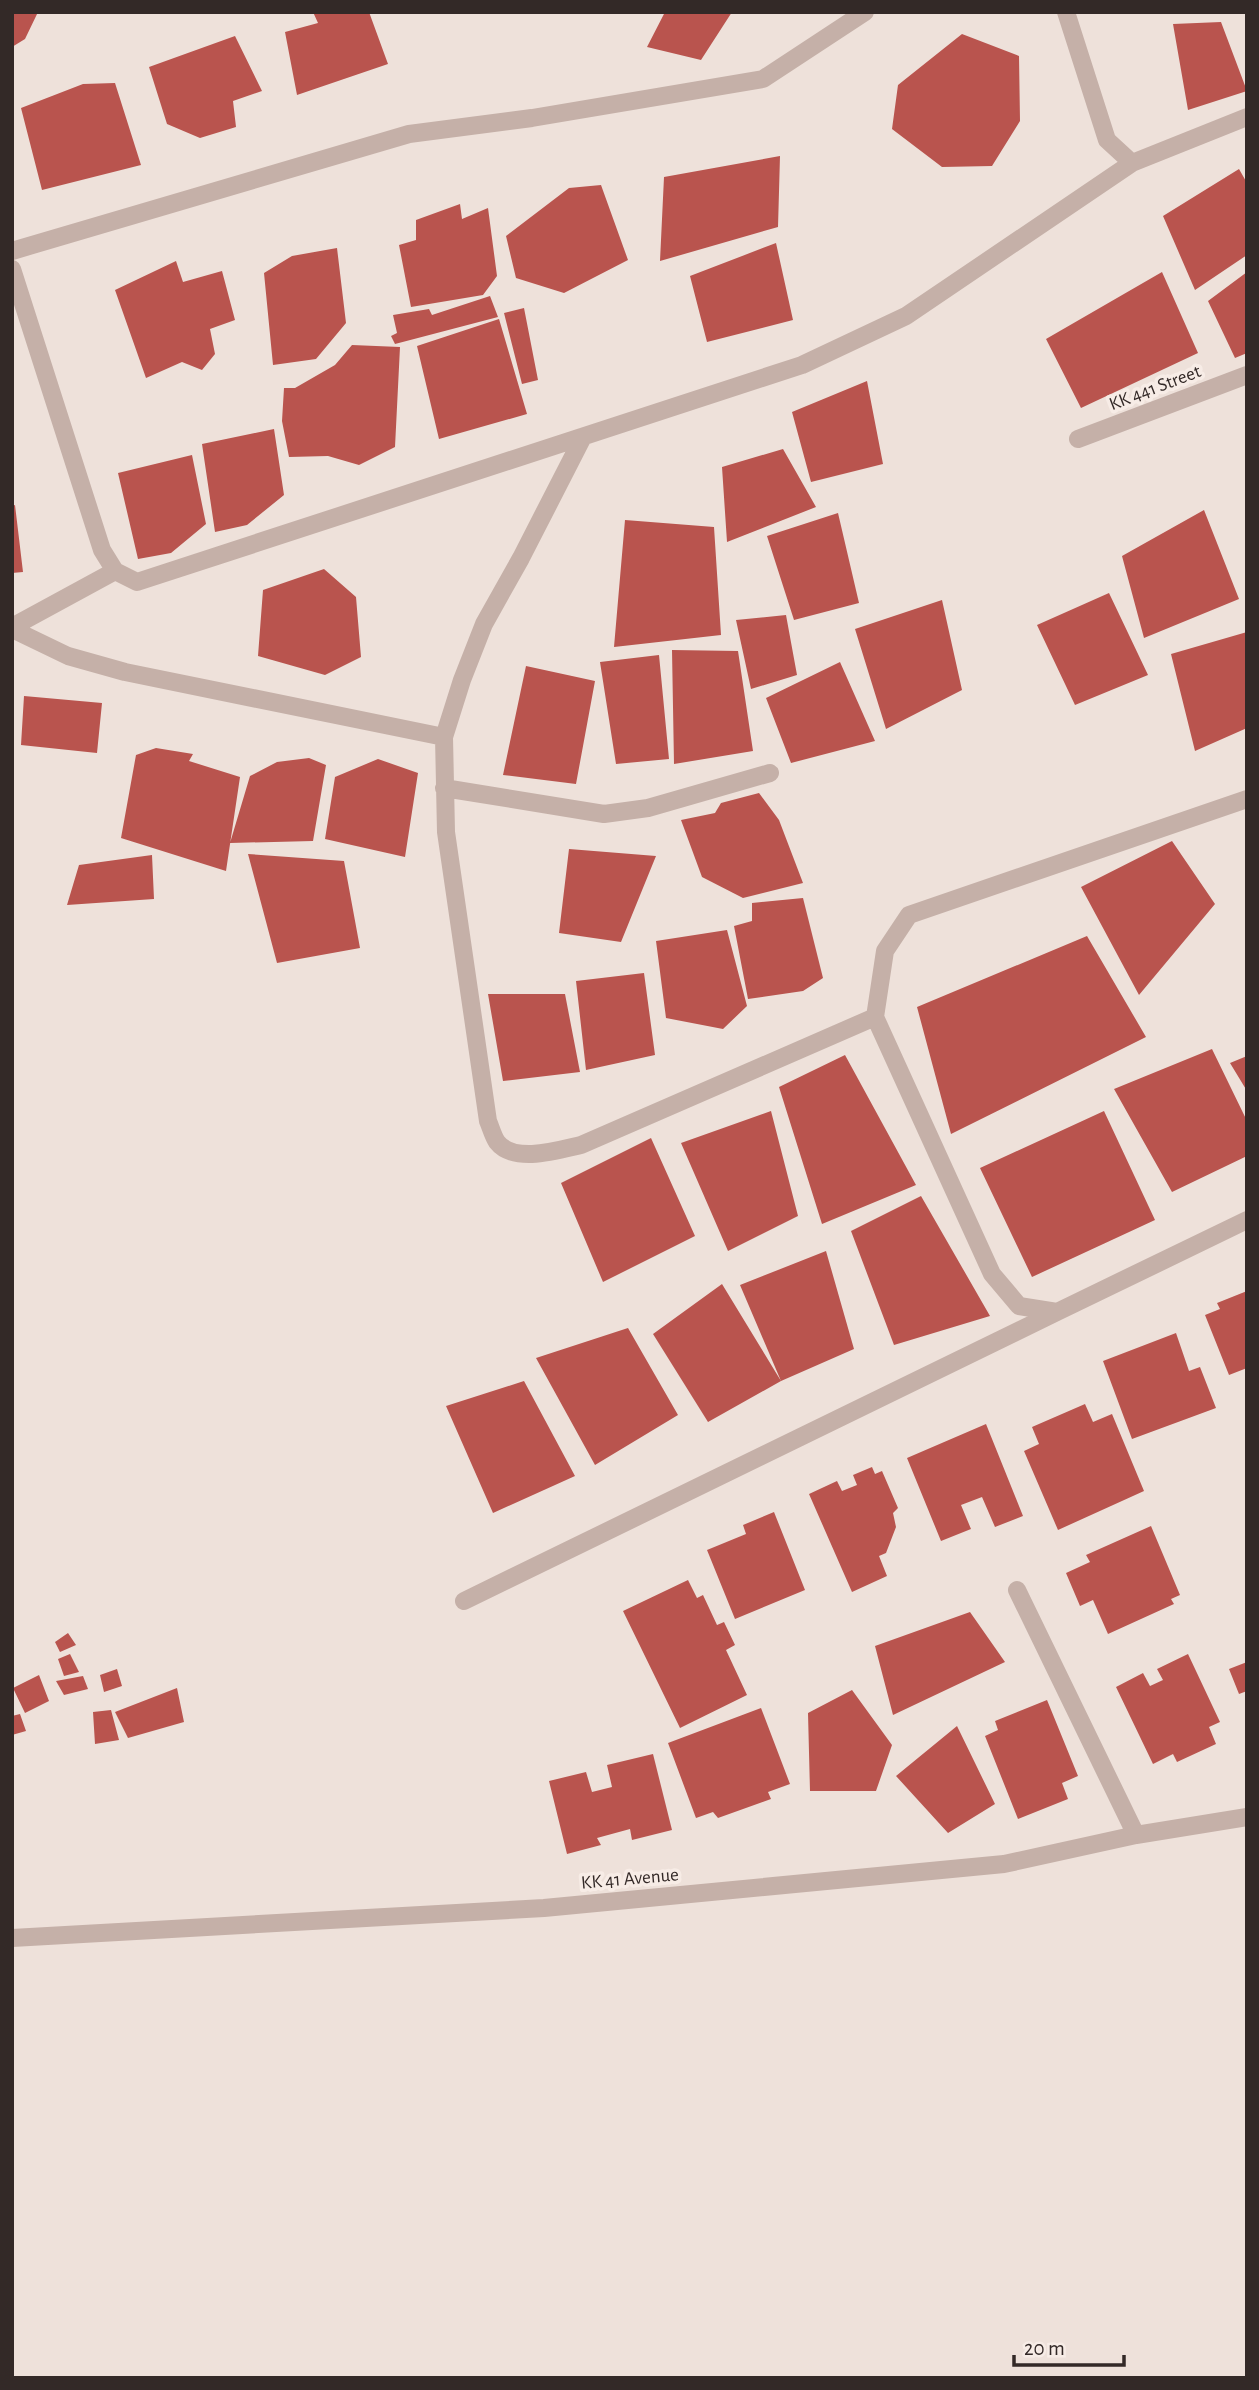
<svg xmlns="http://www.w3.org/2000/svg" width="1259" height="2390" viewBox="0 0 1259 2390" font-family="'Alegreya Sans',sans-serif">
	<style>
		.building { fill: #b9544e }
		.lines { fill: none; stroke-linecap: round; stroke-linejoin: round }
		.street { stroke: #c5b0a8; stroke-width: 18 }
		.labels { text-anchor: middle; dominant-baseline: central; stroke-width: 7; stroke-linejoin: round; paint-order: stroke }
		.street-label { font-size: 19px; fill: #332927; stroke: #f7ece6 }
	</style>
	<rect width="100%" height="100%" fill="#eee1da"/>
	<!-- building -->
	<path class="building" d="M 12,12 L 38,12 L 25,39 L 12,47 Z
		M 313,12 L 369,12 L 388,64 L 297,95 L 285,32 L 318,23 Z
		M 665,12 L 732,12 L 701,60 L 647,47 Z
		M 1221,22 L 1247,91 L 1188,110 L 1173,24 Z
		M 962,34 L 1019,56 L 1020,121 L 992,166 L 942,167 L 892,129 L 898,85 Z
		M 235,36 L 262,91 L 233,101 L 236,127 L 200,138 L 167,124 L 149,67 Z
		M 115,83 L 141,165 L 42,190 L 21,108 L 83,84 Z
		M 780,156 L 778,227 L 660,261 L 664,177 Z
		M 1239,169 L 1247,183 L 1247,255 L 1195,290 L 1163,216 Z
		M 601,185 L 628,260 L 564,293 L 516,278 L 506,236 L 569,188 Z
		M 460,204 L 462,219 L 488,208 L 497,276 L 483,295 L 411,307 L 399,245 L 416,240 L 416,220 Z
		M 776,243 L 793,320 L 707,342 L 690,276 Z
		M 337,248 L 346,323 L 316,359 L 273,365 L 264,273 L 292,256 Z
		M 176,261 L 183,282 L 222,271 L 235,320 L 210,329 L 215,354 L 202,370 L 182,362 L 146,378 L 115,290 Z
		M 1162,272 L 1198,353 L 1081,408 L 1046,339 Z
		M 1247,272 L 1247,353 L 1235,358 L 1208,301 Z
		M 490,296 L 498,317 L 395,344 L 391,336 L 397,333 L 393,315 L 429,309 L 432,315 Z
		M 524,308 L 538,380 L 522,384 L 504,313 Z
		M 499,319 L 527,414 L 439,439 L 417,346 Z
		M 352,345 L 400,347 L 395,447 L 359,465 L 328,456 L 289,457 L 282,421 L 284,388 L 295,388 L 335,365 Z
		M 867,381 L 883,464 L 811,482 L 792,412 Z
		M 274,429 L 284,495 L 247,525 L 215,532 L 202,444 Z
		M 783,449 L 816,507 L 727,542 L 722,467 Z
		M 192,455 L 206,524 L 171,553 L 138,559 L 118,473 Z
		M 15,505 L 23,572 L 12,573 L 12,506 Z
		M 1204,510 L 1239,599 L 1144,638 L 1122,556 Z
		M 838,513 L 859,603 L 794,620 L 767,536 Z
		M 625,520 L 714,527 L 721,635 L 614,647 Z
		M 324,569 L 356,597 L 361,657 L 325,675 L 258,656 L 263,590 Z
		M 1109,593 L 1148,675 L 1075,705 L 1037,625 Z
		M 942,600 L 962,690 L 886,729 L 855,629 Z
		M 786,615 L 797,675 L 751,689 L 736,620 Z
		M 1247,632 L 1247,728 L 1195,751 L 1171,654 Z
		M 672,650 L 738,651 L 753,751 L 674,764 Z
		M 659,655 L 669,759 L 616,764 L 600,662 Z
		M 840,662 L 875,741 L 791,763 L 766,698 Z
		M 526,666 L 595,681 L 576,784 L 503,775 Z
		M 24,696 L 102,703 L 97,753 L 21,745 Z
		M 156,748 L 193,754 L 189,761 L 240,777 L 226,871 L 121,838 L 136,755 Z
		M 309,758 L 326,765 L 313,841 L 230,843 L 250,776 L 277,762 Z
		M 378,759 L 418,773 L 405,857 L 325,839 L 335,777 Z
		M 759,793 L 779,820 L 803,883 L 743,898 L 702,877 L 681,820 L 715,813 L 721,803 Z
		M 1172,841 L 1215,904 L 1139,995 L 1081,887 Z
		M 569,849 L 656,856 L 621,942 L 559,933 Z
		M 248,854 L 344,861 L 360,948 L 277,963 Z
		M 152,855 L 154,899 L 67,905 L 79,865 Z
		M 803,898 L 823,978 L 803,991 L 748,999 L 734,926 L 752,921 L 752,903 Z
		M 727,930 L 747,1006 L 723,1029 L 666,1018 L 656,941 Z
		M 1087,936 L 1146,1037 L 951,1134 L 917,1007 Z
		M 644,973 L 655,1055 L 586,1070 L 576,981 Z
		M 488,994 L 565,994 L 580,1072 L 503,1081 Z
		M 1212,1049 L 1247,1121 L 1247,1156 L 1172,1192 L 1114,1089 Z
		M 845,1055 L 916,1185 L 822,1224 L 779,1087 Z
		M 1247,1056 L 1247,1091 L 1230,1063 Z
		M 771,1111 L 798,1216 L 728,1251 L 681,1143 Z
		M 1104,1111 L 1155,1220 L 1032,1277 L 980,1168 Z
		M 651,1138 L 695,1236 L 603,1282 L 561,1183 Z
		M 921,1196 L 990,1316 L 894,1345 L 851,1231 Z
		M 826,1251 L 854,1349 L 781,1381 L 708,1422 L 653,1334 L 722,1284 L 781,1381 L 740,1285 Z
		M 1247,1291 L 1247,1368 L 1229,1375 L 1205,1315 L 1220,1309 L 1217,1303 Z
		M 628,1328 L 678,1415 L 595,1465 L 536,1358 Z
		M 1176,1333 L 1189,1371 L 1200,1367 L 1216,1408 L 1132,1439 L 1103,1361 Z
		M 524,1381 L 575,1476 L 493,1513 L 446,1406 Z
		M 1085,1404 L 1093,1422 L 1112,1414 L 1144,1491 L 1058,1530 L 1024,1451 L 1039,1444 L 1032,1427 Z
		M 986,1424 L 1023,1516 L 995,1527 L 982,1497 L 961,1505 L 971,1529 L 941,1541 L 907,1458 Z
		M 872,1467 L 875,1474 L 882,1471 L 898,1508 L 893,1513 L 896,1527 L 886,1553 L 879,1556 L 887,1576 L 852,1592 L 809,1494 L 837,1481 L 842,1491 L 857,1485 L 853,1475 Z
		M 774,1512 L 805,1590 L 735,1619 L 707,1550 L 746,1534 L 743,1525 Z
		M 1151,1526 L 1180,1595 L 1171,1599 L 1174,1604 L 1108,1634 L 1093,1600 L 1080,1606 L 1066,1573 L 1090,1562 L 1086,1555 Z
		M 688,1580 L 697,1598 L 703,1595 L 717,1625 L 724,1622 L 735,1645 L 726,1650 L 747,1695 L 680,1728 L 623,1611 Z
		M 970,1612 L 1005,1662 L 893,1715 L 875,1646 Z
		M 68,1633 L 76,1645 L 60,1652 L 55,1642 Z
		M 70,1654 L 79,1672 L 64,1676 L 58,1659 Z
		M 1188,1654 L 1220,1722 L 1209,1727 L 1216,1744 L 1177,1762 L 1173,1754 L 1153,1764 L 1116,1687 L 1143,1673 L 1150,1686 L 1163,1680 L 1157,1669 Z
		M 1247,1662 L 1247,1691 L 1239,1694 L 1229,1669 Z
		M 117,1669 L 122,1686 L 104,1692 L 100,1675 Z
		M 39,1675 L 49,1701 L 25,1713 L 13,1688 Z
		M 83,1676 L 88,1689 L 64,1695 L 56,1681 Z
		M 177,1688 L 184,1722 L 128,1738 L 115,1712 Z
		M 852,1690 L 892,1745 L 876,1791 L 810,1791 L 808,1713 Z
		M 1047,1700 L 1078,1776 L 1062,1783 L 1068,1799 L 1018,1819 L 985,1736 L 998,1730 L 995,1721 Z
		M 761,1708 L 790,1784 L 768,1792 L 771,1799 L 718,1818 L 713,1812 L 696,1818 L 668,1743 Z
		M 111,1710 L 119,1740 L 95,1744 L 93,1712 Z
		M 20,1714 L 26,1731 L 12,1735 L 12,1716 Z
		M 957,1726 L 995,1804 L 948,1833 L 896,1776 Z
		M 653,1754 L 672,1830 L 632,1840 L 630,1829 L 597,1838 L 601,1845 L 567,1854 L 549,1781 L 586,1772 L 592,1792 L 612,1787 L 607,1765 Z"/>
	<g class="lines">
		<!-- street -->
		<path class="street" d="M 1066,12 L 1107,140 L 1132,163 L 1247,117
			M 12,251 L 409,134 L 532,118 L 763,79 L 865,12
			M 12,269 L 102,550 L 115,571 L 137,582 L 802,365 L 906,316 L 1132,163
			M 583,437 L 521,558 L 484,624 L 462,680 L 444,737 L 446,832 L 488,1121 C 491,1128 493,1136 497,1142 C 514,1164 559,1150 581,1145 L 875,1017
			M 1078,439 L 1247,375
			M 12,627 L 115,571
			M 12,629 L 68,656 L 125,672 L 444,737
			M 444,788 L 604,814 L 648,808 L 770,773
			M 1247,799 L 909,915 L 885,951 L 875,1017 L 992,1274 L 1019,1306 L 1057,1312 L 1247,1220
			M 1017,1590 L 1136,1835
			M 464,1601 L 1057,1312
			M 12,1938 L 544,1908 L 1004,1864 L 1136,1835 L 1247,1817"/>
	</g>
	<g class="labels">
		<!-- street labels -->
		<g class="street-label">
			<text transform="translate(1155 388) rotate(-21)">KK 441 Street</text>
			<text transform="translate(630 1879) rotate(-5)">KK 41 Avenue</text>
		</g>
	</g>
	<!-- border -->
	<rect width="1259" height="2390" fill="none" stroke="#332927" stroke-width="28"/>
	<!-- scale -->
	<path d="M1014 2355v10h110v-10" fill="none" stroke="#332927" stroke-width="3.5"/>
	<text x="1024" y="2355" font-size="21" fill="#332927" stroke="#f7ece6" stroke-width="5" paint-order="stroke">20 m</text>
</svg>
